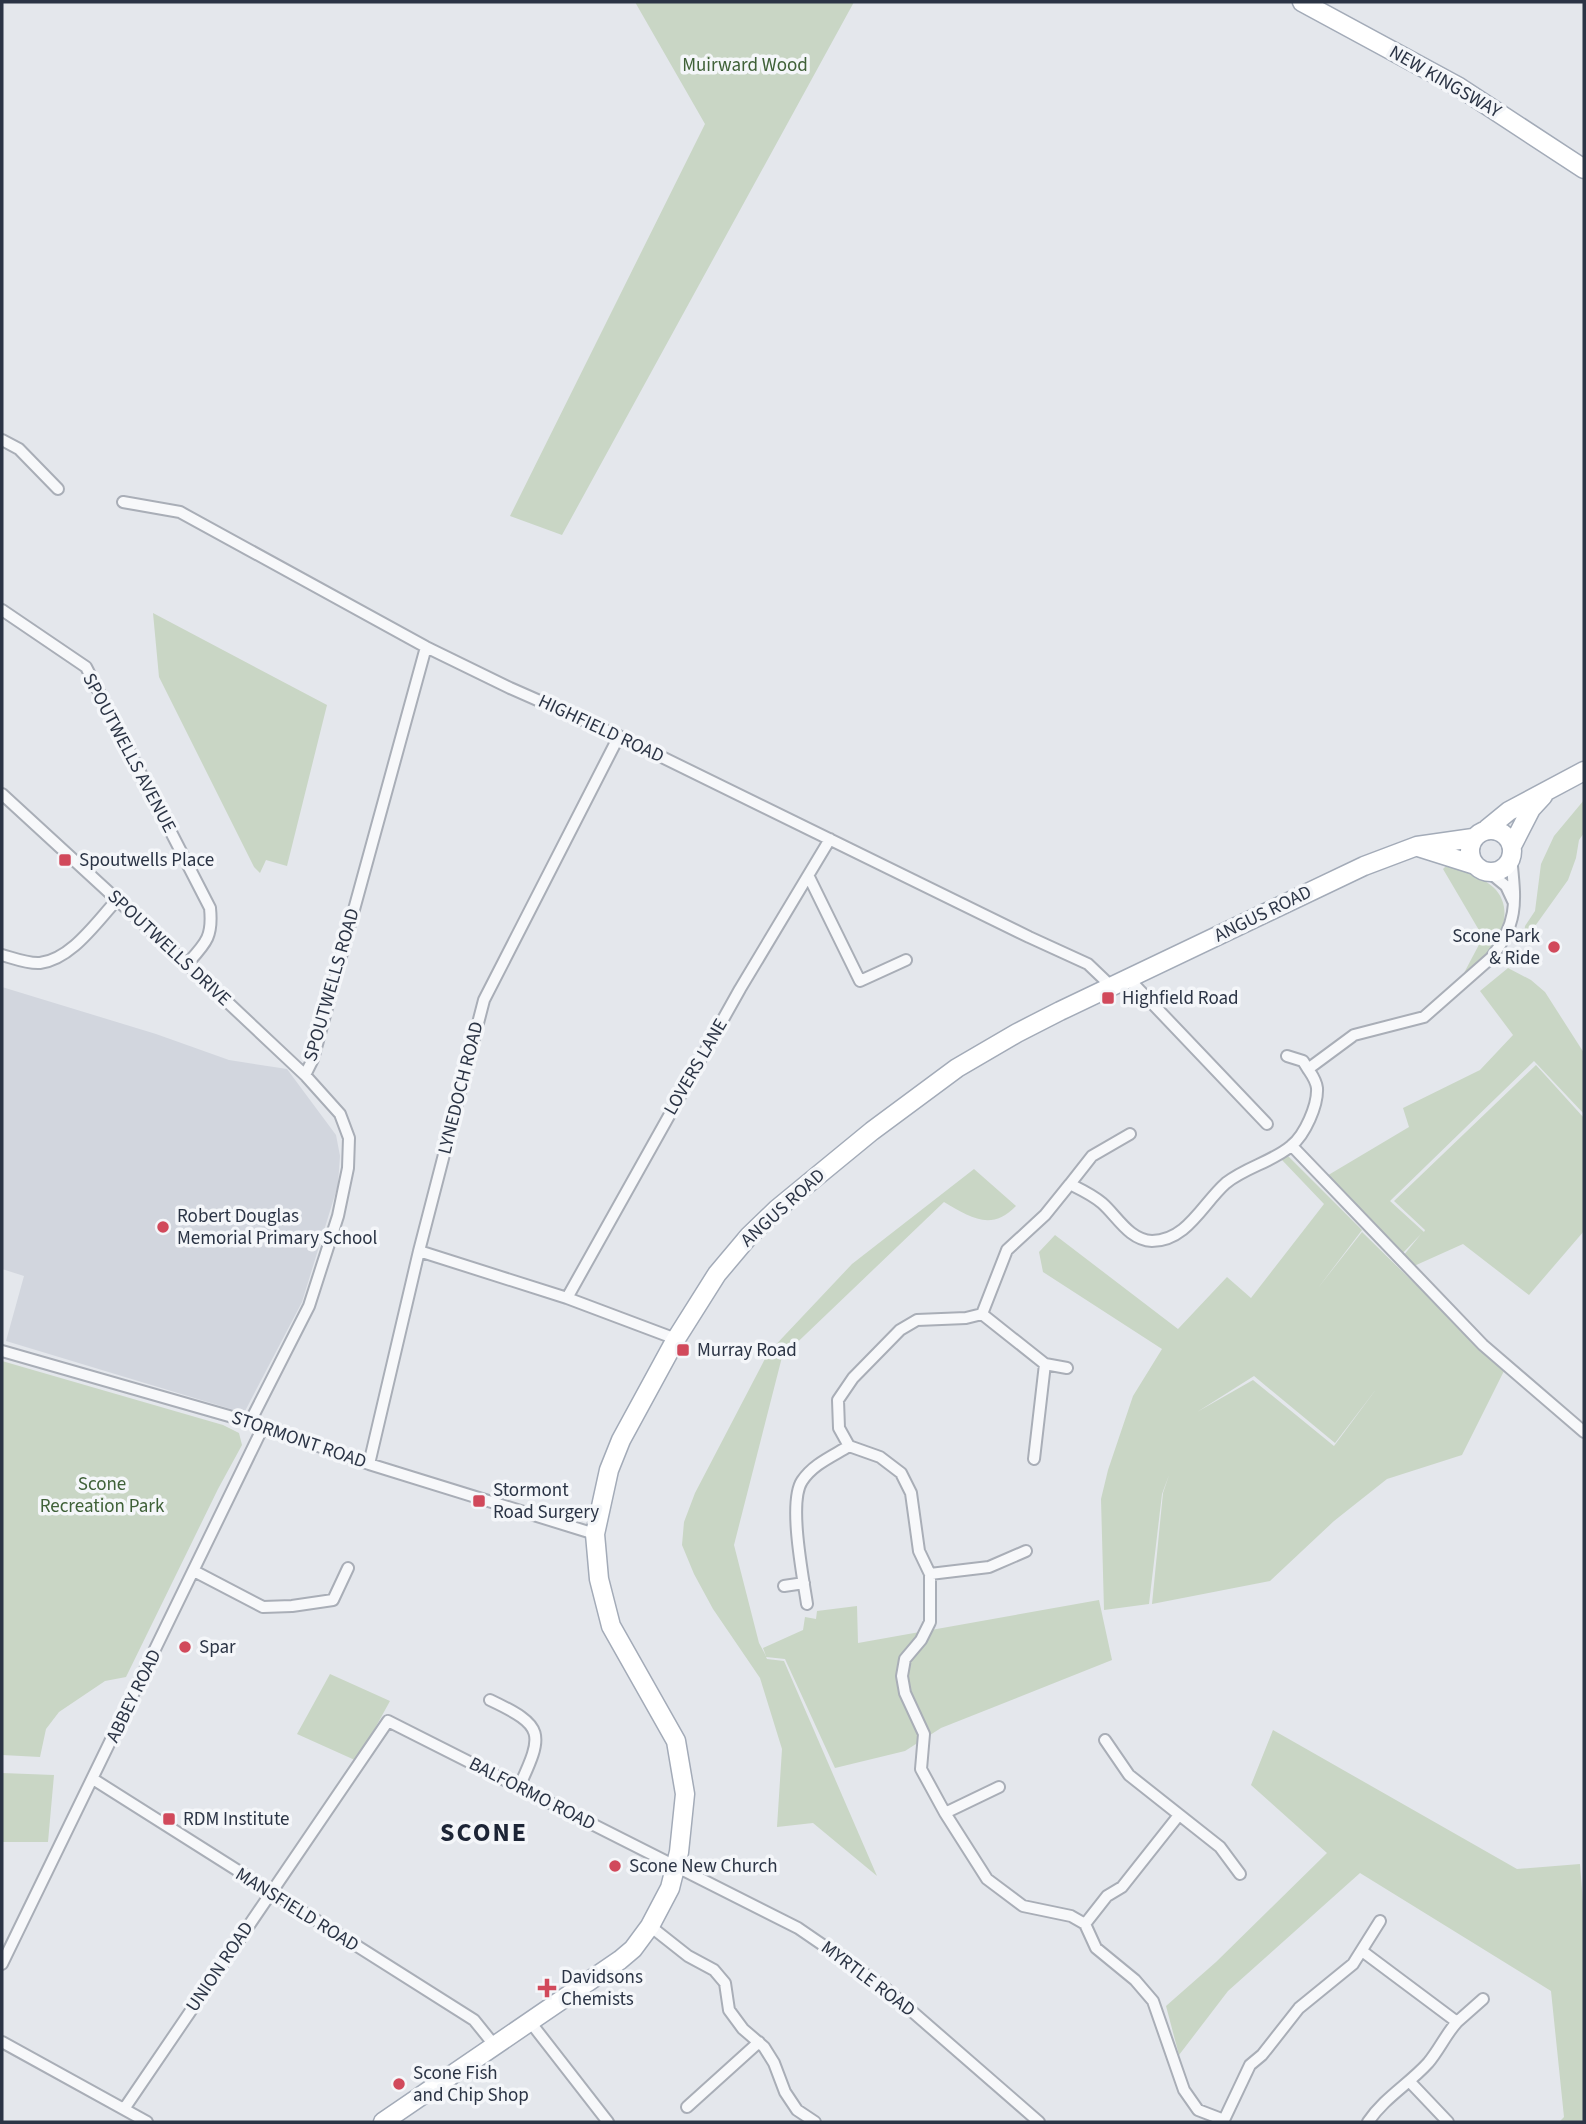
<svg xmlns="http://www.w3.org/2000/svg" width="1586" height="2124" viewBox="0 0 1586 2124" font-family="'Source Sans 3',sans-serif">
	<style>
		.built { fill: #d2d6de }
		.green { fill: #c9d6c5; fill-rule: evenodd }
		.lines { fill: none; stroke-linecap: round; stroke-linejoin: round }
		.street-casing { stroke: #a9aeb7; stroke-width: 14 }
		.primary-casing { stroke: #a3abb8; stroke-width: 21 }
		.street { stroke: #f7f8fa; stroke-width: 10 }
		.primary { stroke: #fff; stroke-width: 18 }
		.poi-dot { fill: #d1495b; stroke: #f4f6f9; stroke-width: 2.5 }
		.labels { text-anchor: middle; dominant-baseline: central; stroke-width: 7; stroke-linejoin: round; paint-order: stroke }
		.park-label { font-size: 19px; fill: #3f6138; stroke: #f4f6f9 }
		.street-label { font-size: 19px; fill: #2b3445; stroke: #f4f6f9 }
		.poi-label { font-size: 19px; fill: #2b3445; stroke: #f4f6f9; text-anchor: start }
		.district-label { font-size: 26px; font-weight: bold; letter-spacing: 2px; fill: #1d2536; stroke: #f4f6f9 }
	</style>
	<rect width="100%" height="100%" fill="#e4e7ec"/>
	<!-- built -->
	<path class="built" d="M 2,987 L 156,1034 L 229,1060 L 287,1069 L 336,1135 L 340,1156 L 338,1185 L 302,1302 L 244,1413 L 6,1341 L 24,1276 L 2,1269 Z"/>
	<!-- green -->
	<path class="green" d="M 635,2 L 854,2 L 562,535 L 510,516 L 705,124 Z
		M 153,613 L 327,705 L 287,866 L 266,860 L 260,873 L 254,867 L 159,677 Z
		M 1584,800 L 1584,833 L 1579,840 L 1576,858 L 1568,880 L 1523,943 L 1525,926 L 1535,911 L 1541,864 L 1554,836 Z
		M 1448,864 C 1463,870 1480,876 1493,887 C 1514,906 1503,938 1486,956 C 1480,963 1472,968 1464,973 L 1483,937 L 1443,869 Z
		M 1508,968 L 1531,980 L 1545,992 L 1584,1053 L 1584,1114 L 1534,1061 L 1390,1201 L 1424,1232 L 1425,1230 L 1394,1201 L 1536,1065 L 1584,1118 L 1584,1231 L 1529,1295 L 1463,1244 L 1414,1266 L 1403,1256 L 1421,1234 L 1401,1255 L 1325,1177 L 1409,1127 L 1403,1108 L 1480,1070 L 1513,1035 L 1480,991 Z
		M 1287,1155 L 1362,1230 L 1318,1288 L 1362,1232 L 1504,1371 L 1462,1455 L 1387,1479 L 1334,1521 L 1270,1581 L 1152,1604 L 1163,1493 L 1169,1475 L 1162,1494 L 1149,1604 L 1104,1610 L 1101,1499 L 1108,1470 L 1133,1396 L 1162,1349 L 1043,1272 L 1039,1252 L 1055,1235 L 1178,1329 L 1227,1277 L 1251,1298 L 1324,1204 L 1282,1160 ZM 1254,1376 L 1335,1443 L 1377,1388 L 1334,1446 L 1253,1380 L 1197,1412 Z
		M 974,1169 L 1016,1206 C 991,1232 970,1217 944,1202 L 782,1357 L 734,1545 L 759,1643 L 766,1656 L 763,1648 L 803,1630 L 805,1617 L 816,1619 L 817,1611 L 857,1606 L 858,1643 L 1099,1600 L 1112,1660 L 941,1728 L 905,1751 L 835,1768 L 785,1659 L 766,1657 L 767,1659 L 784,1661 L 877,1876 L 813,1823 L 777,1827 L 782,1749 L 760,1678 L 713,1609 L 694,1574 L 682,1545 L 684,1522 L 695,1493 L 768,1353 L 852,1264 Z
		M 2,1361 L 223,1425 L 239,1433 L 242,1445 L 218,1489 L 126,1677 L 105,1681 L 59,1712 L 46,1729 L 40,1757 L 2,1755 Z
		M 330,1674 L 390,1701 L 357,1761 L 297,1734 Z
		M 1273,1730 L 1517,1869 L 1580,1864 L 1584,1915 L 1584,2122 L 1559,2122 L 1564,2117 L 1551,1991 L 1360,1873 L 1228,1991 L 1179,2055 L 1166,2006 L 1216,1962 L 1327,1853 L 1251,1785 Z
		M 2,1773 L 54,1775 L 48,1842 L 2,1842 Z"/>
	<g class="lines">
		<!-- street casing -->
		<g class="street-casing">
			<path id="street" d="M 2,440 L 19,449 L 58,489
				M 123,502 L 180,512 L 426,647 L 510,688 L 619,736 L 1029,937 L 1088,964 L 1111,986
				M 2,610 L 86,667 L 210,908 C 213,937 206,943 187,964
				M 2,794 L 187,964 L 305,1075 L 340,1114 L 349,1138 L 348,1168 L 338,1216 L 309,1306 L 250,1422
				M 1489,872 L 1506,886 L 1513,901
				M 809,877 L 860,981 L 906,960
				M 2,955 C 13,958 28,964 40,963 C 72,959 97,921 117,900
				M 1128,978 L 1267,1124
				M 1287,1056 L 1303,1061 L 1308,1069
				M 305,1075 L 313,1059 L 426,647
				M 1292,1146 L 1483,1345 L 1584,1432
				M 1070,1184 L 1092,1156 L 1130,1134
				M 419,1251 L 567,1298 L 676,1339
				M 567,1298 L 740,989 L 830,839
				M 982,1314 L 1045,1364 L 1034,1459
				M 2,1351 L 250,1422 L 369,1464 L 595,1534
				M 1045,1364 L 1067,1368
				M 369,1464 L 419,1251 L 484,1000 L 619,736
				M 194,1571 L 263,1607 L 292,1606 L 333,1600 L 348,1568
				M 930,1574 L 989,1567 L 1026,1551
				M 784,1586 L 804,1583
				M 807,1604 C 803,1577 788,1502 802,1481 C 813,1464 833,1456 849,1446
				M 490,1700 C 545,1726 544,1733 519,1787
				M 1105,1740 L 1129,1775 L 1220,1847 L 1240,1874
				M 93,1779 L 474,2020 L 495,2046
				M 945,1813 L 999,1787
				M 1085,1924 L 1107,1896 L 1122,1887 L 1179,1815
				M 650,1926 L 688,1956 L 714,1970 L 725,1983 L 729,2010 L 743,2029 L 764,2047 L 774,2063 L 785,2092 L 797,2110 L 815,2122
				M 1362,1951 L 1457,2022 L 1483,1999
				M 2,1964 L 263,1427
				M 531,2023 L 608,2122
				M 2,2042 L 147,2122
				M 1410,2082 L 1448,2122
				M 687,2107 L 759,2042
				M 124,2109 L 388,1721 L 798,1928 L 884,1987 L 1039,2122
				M 1224,2120 L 1198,2110 L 1184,2090 L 1153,2001 L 1135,1980 L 1096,1948 L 1085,1924 L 1071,1916 L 1023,1906 L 987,1879 L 945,1813 L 921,1769 L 924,1734 L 905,1693 L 902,1676 L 905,1659 L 921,1640 L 930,1622 L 930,1574 L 919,1551 L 911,1493 L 901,1473 L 880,1457 L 849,1446 L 839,1428 L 838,1400 L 853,1378 L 900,1330 L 917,1320 L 966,1318 L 982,1314 L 1007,1250 L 1045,1215 L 1070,1184 C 1080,1189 1093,1195 1102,1203 C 1117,1216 1129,1240 1152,1241 C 1187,1241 1203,1203 1226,1183 C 1246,1167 1272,1162 1291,1146 C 1305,1135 1318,1105 1317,1088 C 1316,1080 1312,1075 1308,1069 L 1354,1035 L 1424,1017 L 1491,958 C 1520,921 1515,899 1511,856
				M 1223,2122 L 1250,2065 L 1262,2055 L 1299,2008 L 1353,1964 L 1380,1921
				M 1368,2122 C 1384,2098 1409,2084 1428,2063 C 1439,2050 1446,2034 1457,2022"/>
		</g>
		<!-- primary casing -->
		<g class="primary-casing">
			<path id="primary" d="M 1302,2 L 1459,87 L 1584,169
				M 1487,829 L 1509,811 L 1584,771
				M1470 851a21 21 0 1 1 42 0a21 21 0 1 1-42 0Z
				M 1512,846 L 1531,809 L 1543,796
				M 1418,847 L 1475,865
				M 383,2122 L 620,1960 L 633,1949 L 650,1926 L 670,1888 L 679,1852 L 685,1794 L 676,1741 L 611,1626 L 599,1579 L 595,1534 L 609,1470 L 621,1440 L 676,1339 L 717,1274 L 749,1236 L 777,1209 L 872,1131 L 957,1068 L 1017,1033 L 1060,1011 L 1364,866 L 1417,846 L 1473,838"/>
		</g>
		<!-- street -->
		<use href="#street" class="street"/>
		<!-- primary -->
		<use href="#primary" class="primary"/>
	</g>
	<!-- markers -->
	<g class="poi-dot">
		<rect x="58" y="853" width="14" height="14" rx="3.5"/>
		<circle cx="1554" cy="947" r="7"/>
		<rect x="1101" y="991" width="14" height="14" rx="3.5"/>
		<circle cx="163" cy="1227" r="7"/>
		<rect x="676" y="1343" width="14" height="14" rx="3.5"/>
		<rect x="472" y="1494" width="14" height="14" rx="3.5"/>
		<circle cx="185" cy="1647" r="7"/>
		<rect x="162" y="1812" width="14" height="14" rx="3.5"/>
		<circle cx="615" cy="1866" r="7"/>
		<path d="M543.5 1977.5h7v7h7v7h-7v7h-7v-7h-7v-7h7z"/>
		<circle cx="399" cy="2084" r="7"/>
	</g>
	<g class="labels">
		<!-- park labels -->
		<g class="park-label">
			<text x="745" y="65">Muirward Wood</text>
			<text x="102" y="1484">Scone<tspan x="102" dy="22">Recreation Park</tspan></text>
		</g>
		<!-- street labels -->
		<g class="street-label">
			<text transform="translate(1445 82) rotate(30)">NEW KINGSWAY</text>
			<text transform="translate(601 729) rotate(25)">HIGHFIELD ROAD</text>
			<text transform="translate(129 753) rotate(62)">SPOUTWELLS AVENUE</text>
			<text transform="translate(1263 914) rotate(-26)">ANGUS ROAD</text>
			<text transform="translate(169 948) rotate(43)">SPOUTWELLS DRIVE</text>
			<text transform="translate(332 985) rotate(-74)">SPOUTWELLS ROAD</text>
			<text transform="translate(696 1067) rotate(-60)">LOVERS LANE</text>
			<text transform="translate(461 1088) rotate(-76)">LYNEDOCH ROAD</text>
			<text transform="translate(783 1208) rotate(-42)">ANGUS ROAD</text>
			<text transform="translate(299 1440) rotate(19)">STORMONT ROAD</text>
			<text transform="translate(134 1696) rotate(-64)">ABBEY ROAD</text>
			<text transform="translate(532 1794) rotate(27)">BALFORMO ROAD</text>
			<text transform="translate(297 1910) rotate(32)">MANSFIELD ROAD</text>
			<text transform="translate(220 1967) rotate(-56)">UNION ROAD</text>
			<text transform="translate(868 1979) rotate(37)">MYRTLE ROAD</text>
		</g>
		<!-- poi labels -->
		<g class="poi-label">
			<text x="79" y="860">Spoutwells Place</text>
			<text x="1540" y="936" text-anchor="end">Scone Park<tspan x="1540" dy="22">&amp; Ride</tspan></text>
			<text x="1122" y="998">Highfield Road</text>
			<text x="177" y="1216">Robert Douglas<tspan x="177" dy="22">Memorial Primary School</tspan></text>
			<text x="697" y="1350">Murray Road</text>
			<text x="493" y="1490">Stormont<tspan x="493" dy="22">Road Surgery</tspan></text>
			<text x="199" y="1647">Spar</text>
			<text x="183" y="1819">RDM Institute</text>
			<text x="629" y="1866">Scone New Church</text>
			<text x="561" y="1977">Davidsons<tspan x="561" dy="22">Chemists</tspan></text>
			<text x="413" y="2073">Scone Fish<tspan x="413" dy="22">and Chip Shop</tspan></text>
		</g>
		<!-- district labels -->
		<g class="district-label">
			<text x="484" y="1832">SCONE</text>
		</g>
	</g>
	<!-- border -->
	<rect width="1586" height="2124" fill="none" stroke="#2b3445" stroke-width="7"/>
</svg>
